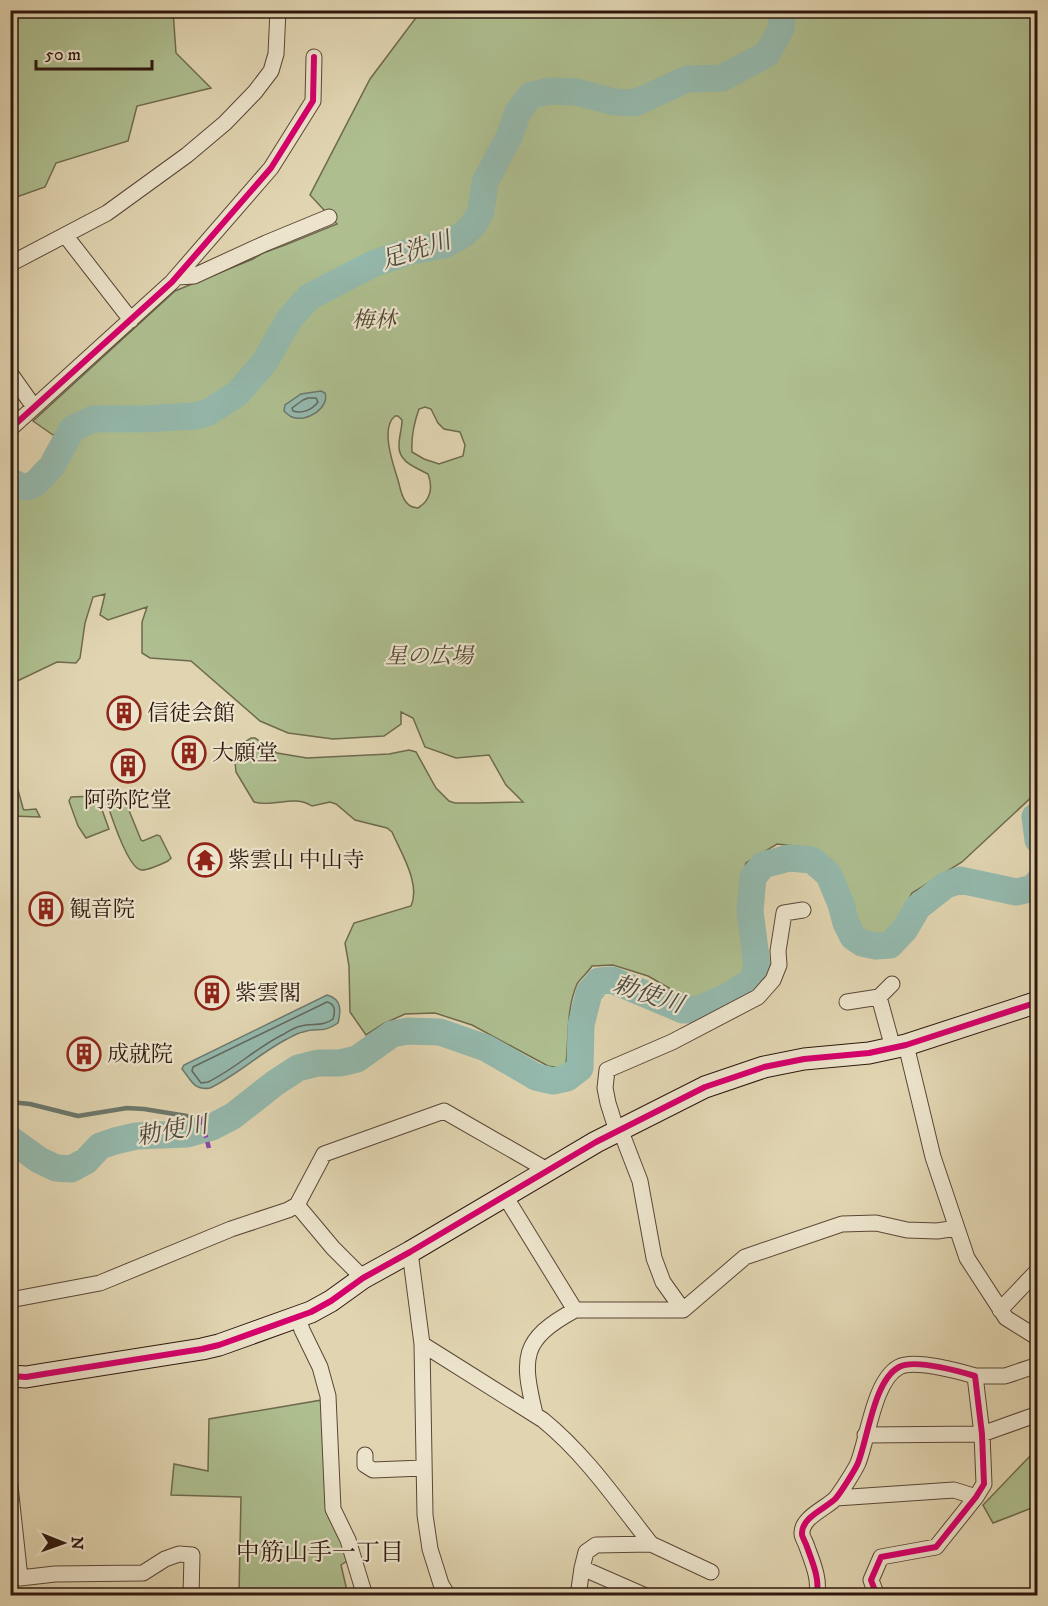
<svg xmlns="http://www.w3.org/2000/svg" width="1048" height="1606" viewBox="0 0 1048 1606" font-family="'IM FELL DW Pica','Noto Serif JP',serif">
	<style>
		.green { fill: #aebe8f; stroke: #6e6a4e; stroke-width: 1.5; fill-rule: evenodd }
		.water { fill: #94b9ad; stroke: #6b786d; stroke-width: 1.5 }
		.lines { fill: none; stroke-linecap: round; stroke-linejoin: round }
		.shore { stroke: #61685e; stroke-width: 1.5 }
		.stream { stroke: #6b786d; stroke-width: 4.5 }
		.river { stroke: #94b9ad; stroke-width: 27 }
		.street-casing { stroke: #5b4637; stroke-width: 17 }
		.secondary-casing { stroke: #2e170e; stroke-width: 23 }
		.street { stroke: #ece4cc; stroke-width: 15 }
		.secondary { stroke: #ece4cc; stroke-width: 21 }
		.quiet { stroke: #8e44ad; stroke-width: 4.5; stroke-dasharray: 9 4.5; stroke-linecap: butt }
		.cycleway-casing { stroke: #ece4cc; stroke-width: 10 }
		.cycleway { stroke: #d6006c; stroke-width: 6 }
		.labels { text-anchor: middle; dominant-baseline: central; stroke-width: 4.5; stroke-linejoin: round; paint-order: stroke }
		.park-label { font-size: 22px; font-style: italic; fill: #544935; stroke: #ece4cc }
		.poi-label { font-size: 22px; fill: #2e170e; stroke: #ece4cc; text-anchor: start }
		.water-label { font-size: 24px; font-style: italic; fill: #4d483e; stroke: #ece4cc }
		.neighbourhood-label { font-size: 24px; fill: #2e170e; stroke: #ece4cc }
	</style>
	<rect width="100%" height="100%" fill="#e1d5b1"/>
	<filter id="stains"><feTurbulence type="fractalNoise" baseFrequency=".00333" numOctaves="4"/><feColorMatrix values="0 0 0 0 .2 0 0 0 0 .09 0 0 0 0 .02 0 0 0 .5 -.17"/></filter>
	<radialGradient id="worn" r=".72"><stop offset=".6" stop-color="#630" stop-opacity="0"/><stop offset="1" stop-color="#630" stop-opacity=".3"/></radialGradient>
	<!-- green -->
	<path class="green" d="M 10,11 L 173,11 L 176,53 L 211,88 L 137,106 L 128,141 L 56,163 L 45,187 L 11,199 Z
		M 421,11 L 1037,11 L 1037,792 L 962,862 L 912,893 L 893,928 L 881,937 L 864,933 L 831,860 L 813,848 L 777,844 L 746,863 L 739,894 L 748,960 L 740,978 L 707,997 L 690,1000 L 648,976 L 613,965 L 592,966 C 588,972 581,978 577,984 C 566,1010 569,1037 566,1064 L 560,1068 L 548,1066 L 472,1025 L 435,1013 L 405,1014 L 383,1024 L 366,1035 L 350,1012 L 349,966 L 345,943 L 354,923 L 411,906 C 421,884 401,853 392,832 L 387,828 L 355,820 L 336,804 L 330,802 L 312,806 C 294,794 273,808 254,802 L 236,772 L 235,762 L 245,742 L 251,738 L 255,738 L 277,753 L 307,758 L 389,754 L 409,750 L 416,752 L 436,788 L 449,801 L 455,803 L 479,803 L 523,802 L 506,785 L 489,755 L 456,758 L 425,747 L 413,718 L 401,712 L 401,724 L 384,736 L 333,739 L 288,733 L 260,721 L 191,661 L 150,658 L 142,653 L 142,622 L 147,607 L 108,620 L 100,615 L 105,594 L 93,597 L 85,623 L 80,658 L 76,663 L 57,662 L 11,684 L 11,686 L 11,487 C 53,510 60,443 83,428 C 94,421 120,426 134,425 L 130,416 L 91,420 L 53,435 L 33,421 L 175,291 L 253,259 L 263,253 L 285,245 L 337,224 L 310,195 L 370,79 ZM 425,407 L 431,409 L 438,423 L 444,429 L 460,432 L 465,445 L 463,456 L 439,464 L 424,459 L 412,452 C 411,437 414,423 419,409 ZM 395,416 L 398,416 L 402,420 C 402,429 399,436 399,445 C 398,462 415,467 428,474 C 433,487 431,500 418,508 C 413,507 410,507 406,502 C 401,496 400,487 398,480 C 393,464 380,428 395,416 Z
		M 10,761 L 23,808 L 24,810 L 36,809 L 40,817 L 11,816 Z
		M 97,796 L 109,829 L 86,838 L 78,826 L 69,801 L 71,797 Z
		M 123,801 L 126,803 L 141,840 L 143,841 L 157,835 L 160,836 L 171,858 L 168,861 C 162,864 146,871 141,870 C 128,868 112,818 108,806 L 110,802 Z
		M 322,1400 L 329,1518 L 350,1559 L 341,1565 L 348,1595 L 239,1595 L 241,1497 L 171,1495 L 174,1464 L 208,1471 L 209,1419 Z
		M 1037,1453 L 1037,1506 L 993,1523 L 983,1505 L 1029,1457 Z"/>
	<!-- water -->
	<path class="water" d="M 321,391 L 325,393 C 330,408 306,423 292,417 C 289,416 286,413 284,411 L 285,405 L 301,394 Z
		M 327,995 C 342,999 341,1011 338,1023 C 322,1034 318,1027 303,1032 C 297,1033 291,1037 285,1040 C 259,1054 237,1075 210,1088 C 194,1091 192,1081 182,1069 L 184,1065 Z"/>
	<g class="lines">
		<!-- shore -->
		<path class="shore" d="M 308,398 L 316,398 L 318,402 C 312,410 302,414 293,411 L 292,408 L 303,400 Z
			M 327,1002 C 336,1004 335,1012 333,1019 C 323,1027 313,1023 301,1026 C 295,1027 289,1031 284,1034 C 257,1047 235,1069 208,1082 L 201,1083 L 192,1071 L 193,1067 Z"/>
		<!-- stream -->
		<path class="stream" d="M 10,1102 L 30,1104 L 78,1116 L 127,1108 L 144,1109 L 187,1116"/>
		<!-- river -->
		<path class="river" d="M 10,481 L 20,486 L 27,487 L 36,483 L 52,466 L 72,429 L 93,419 L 141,419 L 196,416 L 209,412 L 237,394 L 264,363 L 290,318 L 309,297 L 373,264 L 407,252 L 444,245 L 463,235 L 474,224 L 481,211 L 485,182 L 509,137 L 518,112 L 531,95 L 551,91 L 576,92 L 614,102 L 635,103 L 687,79 L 722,78 L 767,54 L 781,29 L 783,10
			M 1038,815 L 1035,817 L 1038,840
			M 10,1139 L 39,1160 L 56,1168 L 71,1169 L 86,1161 L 100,1146 L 115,1141 L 136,1136 L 187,1134 L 212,1127 L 233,1116 L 275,1083 L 298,1068 L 318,1063 L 340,1063 L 357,1059 L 392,1034 L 408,1031 L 440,1032 L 486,1048 L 536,1077 L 553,1081 L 567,1078 L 580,1068 L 581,1025 L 589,993 L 599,981 L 612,980 L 683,1010 L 699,1009 L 727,997 L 753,980 L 757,965 L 750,911 L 753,877 L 763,865 L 789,858 L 812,860 L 829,875 L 841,904 L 846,923 L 853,937 L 862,943 L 876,946 L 890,945 L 905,929 L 918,907 L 946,885 L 960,880 L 1016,892 L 1034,888 L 1038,882"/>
		<!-- street casing -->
		<g class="street-casing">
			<path id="street" d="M 65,235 L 131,320
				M 10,264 L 107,213 L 187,155 L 225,123 L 255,92 L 271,71 L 276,54 L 278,10
				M 177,277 L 194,276 L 266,243 L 329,217
				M 10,373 L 34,407
				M 10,429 L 172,282 L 271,168 L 313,101 L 314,57
				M 879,997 L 893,1048
				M 847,1002 L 879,997 L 892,984
				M 906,1045 L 933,1157 L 967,1258 L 1006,1318 L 1038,1338
				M 505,1196 L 575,1310 L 683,1310 L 745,1257 L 842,1224 L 876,1223 L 907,1230 L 937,1231 L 957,1228
				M 297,1205 L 333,1248 L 363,1278
				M 410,1252 L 422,1344 L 425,1515 L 430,1549 L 441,1584 L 448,1596
				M 10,1300 L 100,1283 L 231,1229 L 288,1210 L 297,1205 L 324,1154 L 444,1111 L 547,1170
				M 683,1310 L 663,1282 L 654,1258 L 640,1181 L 620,1129 L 614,1122 L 608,1103 L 605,1088 L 607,1070 L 672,1042 L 758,997 L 773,980 L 779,965 L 778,951 L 784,913 L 803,910
				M 1000,1310 L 1038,1270
				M 298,1317 L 302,1330 L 320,1367 L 328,1396 L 333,1509 L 348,1540 L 365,1596
				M 422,1344 L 543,1420 C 586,1455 617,1501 651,1544 L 596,1545 L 586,1552 L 582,1568 L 646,1596
				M 975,1376 L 1005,1376 L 1038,1365
				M 535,1414 C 522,1358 520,1340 575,1310
				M 865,1435 L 982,1434 L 1038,1414
				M 365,1455 L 365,1465 L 373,1470 L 423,1468
				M 10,1486 L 20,1578 L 55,1574 L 143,1573 L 165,1559 L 179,1554 L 192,1555 L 191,1596
				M 836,1498 L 954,1490 L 976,1497
				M 651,1544 L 711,1572
				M 578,1596 L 582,1568
				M 816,1596 C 821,1581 812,1561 807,1547 C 806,1543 802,1537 802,1534 C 801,1517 827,1508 836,1498 C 841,1492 855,1470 858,1463 C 868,1438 874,1380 899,1367 C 914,1359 958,1371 975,1376 L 982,1434 L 984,1484 L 976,1497 L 936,1547 L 881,1557 L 871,1580 L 877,1596"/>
		</g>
		<!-- secondary casing -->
		<g class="secondary-casing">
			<path id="secondary" d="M 10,1376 L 26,1377 L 44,1374 L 202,1349 L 219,1345 L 311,1312 L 331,1301 L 363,1278 L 410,1252 L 596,1142 L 705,1087 L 764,1067 L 804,1059 L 869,1053 L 906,1045 L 1038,1002"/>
		</g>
		<!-- street -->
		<use href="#street" class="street"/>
		<!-- secondary -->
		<use href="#secondary" class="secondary"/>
		<!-- quiet -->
		<path class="quiet" d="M 200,1116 L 209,1148"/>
		<!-- cycleway casing -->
		<g class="cycleway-casing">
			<path id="cycleway" d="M 10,429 L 172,282 L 271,168 L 313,101 L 314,57
				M 10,1376 L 26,1377 L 44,1374 L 202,1349 L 219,1345 L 311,1312 L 331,1301 L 363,1278 L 410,1252 L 596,1142 L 705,1087 L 764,1067 L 804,1059 L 869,1053 L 906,1045 L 1038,1002
				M 816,1596 C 821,1581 812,1561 807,1547 C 806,1543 802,1537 802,1534 C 801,1517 827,1508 836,1498 C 841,1492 855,1470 858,1463 C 868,1438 874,1380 899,1367 C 914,1359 958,1371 975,1376 L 982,1434 L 984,1484 L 976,1497 L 936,1547 L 881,1557 L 871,1580 L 877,1596"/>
		</g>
		<!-- cycleway -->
		<use href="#cycleway" class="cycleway"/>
	</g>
	<!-- icons -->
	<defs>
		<g id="building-ring" transform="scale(1.725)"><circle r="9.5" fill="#ece4cc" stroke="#8f2418" stroke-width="1.5"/><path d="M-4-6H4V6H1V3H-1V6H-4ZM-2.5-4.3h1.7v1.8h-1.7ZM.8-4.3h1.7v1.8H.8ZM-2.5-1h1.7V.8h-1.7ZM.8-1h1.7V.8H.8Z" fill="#8f2418"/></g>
		<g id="temple-ring" transform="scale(1.725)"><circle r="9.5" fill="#ece4cc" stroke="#8f2418" stroke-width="1.5"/><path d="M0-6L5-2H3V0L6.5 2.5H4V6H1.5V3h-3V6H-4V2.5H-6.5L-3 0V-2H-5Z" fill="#8f2418"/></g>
	</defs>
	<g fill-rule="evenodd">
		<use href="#building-ring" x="124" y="713"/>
		<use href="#building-ring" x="189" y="753"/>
		<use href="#building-ring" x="128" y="766"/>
		<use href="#temple-ring" x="205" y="860"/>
		<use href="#building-ring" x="46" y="909"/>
		<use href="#building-ring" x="212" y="993"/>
		<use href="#building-ring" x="84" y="1054"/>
	</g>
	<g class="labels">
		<!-- park labels -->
		<g class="park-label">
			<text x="374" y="320">梅林</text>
			<text x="429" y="656">星の広場</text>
		</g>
		<!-- poi labels -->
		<g class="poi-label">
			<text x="147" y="713">信徒会館</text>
			<text x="212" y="753">大願堂</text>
			<text x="128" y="800" text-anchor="middle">阿弥陀堂</text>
			<text x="228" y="860">紫雲山 中山寺</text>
			<text x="69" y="909">観音院</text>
			<text x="235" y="993">紫雲閣</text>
			<text x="107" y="1054">成就院</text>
		</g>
		<!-- water labels -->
		<g class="water-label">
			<text transform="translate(416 251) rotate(-18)">足洗川</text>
			<text transform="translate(648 995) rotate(18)">勅使川</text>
			<text transform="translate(172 1131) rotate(-10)">勅使川</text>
		</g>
		<!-- neighbourhood labels -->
		<g class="neighbourhood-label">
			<text x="320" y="1553">中筋山手一丁目</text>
		</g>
	</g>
	<!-- margin -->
	<rect width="1048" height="1606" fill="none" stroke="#e1d5b1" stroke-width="36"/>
	<rect x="12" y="12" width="1024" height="1582" fill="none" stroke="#2e170e" stroke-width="3"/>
	<rect x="18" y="18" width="1012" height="1570" fill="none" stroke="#2e170e" stroke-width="1.5"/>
	<!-- north arrow -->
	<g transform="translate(63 1543) rotate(91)" stroke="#ece4cc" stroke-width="4.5" paint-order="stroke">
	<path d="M0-4.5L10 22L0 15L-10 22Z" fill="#2e170e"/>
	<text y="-9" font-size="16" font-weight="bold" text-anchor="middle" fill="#2e170e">N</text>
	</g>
	<!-- scale -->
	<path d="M36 60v9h116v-9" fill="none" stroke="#2e170e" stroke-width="3"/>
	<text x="45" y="60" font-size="18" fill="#2e170e" stroke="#ece4cc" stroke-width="4.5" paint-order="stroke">50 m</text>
	<rect width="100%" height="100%" filter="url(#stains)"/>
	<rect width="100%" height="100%" fill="url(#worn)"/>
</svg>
